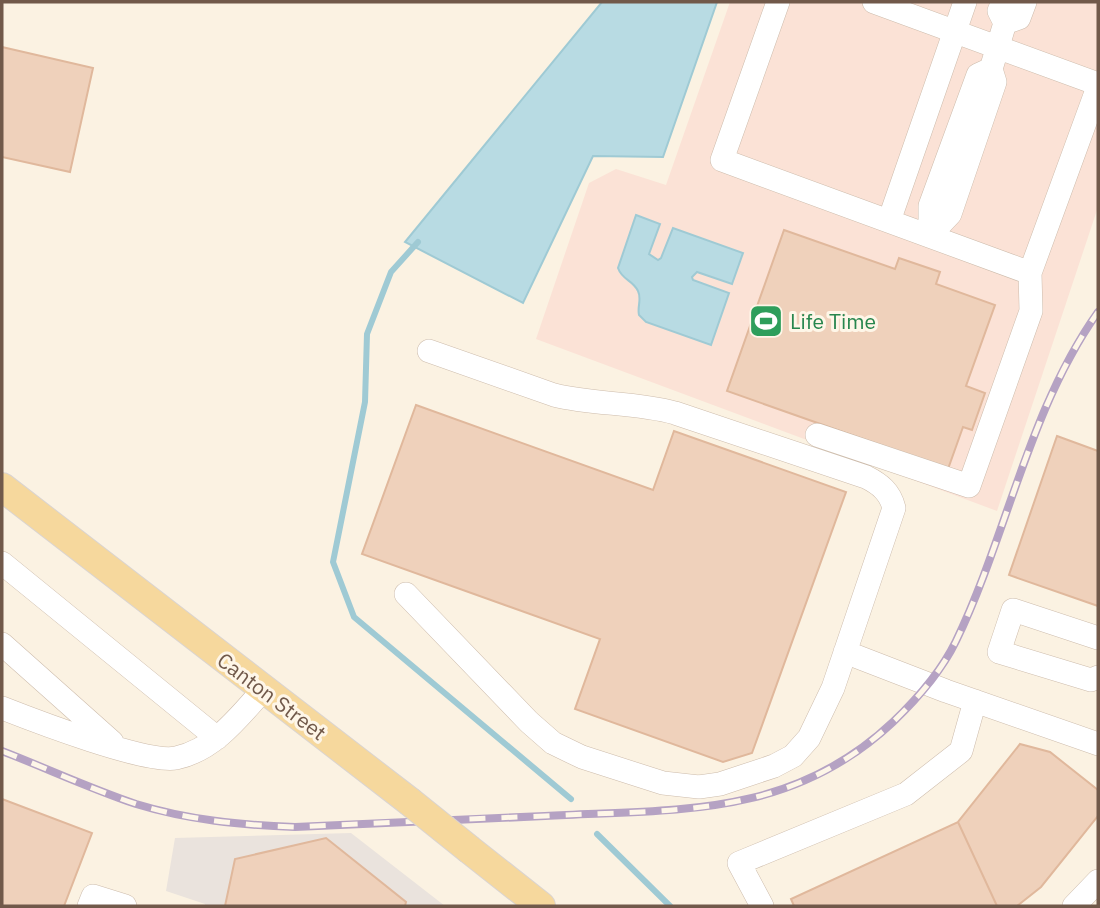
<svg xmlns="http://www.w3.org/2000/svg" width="1100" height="908" viewBox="0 0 1100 908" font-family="'IBM Plex Sans',sans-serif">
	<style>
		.commercial { fill: #fbe2d6 }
		.industrial { fill: #eae3dd }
		.water { fill: #b8dbe3; stroke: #9fcad4; stroke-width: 2 }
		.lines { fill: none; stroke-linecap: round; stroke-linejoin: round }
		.stream { stroke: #9fcad4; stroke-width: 6 }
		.building { fill: #efd1bb; stroke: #e0b89c; stroke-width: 2 }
		.minor-casing { stroke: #cdbcac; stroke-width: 24 }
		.major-casing { stroke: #dad4d0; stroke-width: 30 }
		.minor { stroke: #fff; stroke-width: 23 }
		.major { stroke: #f6d89d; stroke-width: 28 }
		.rail-casing { stroke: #b5a2c3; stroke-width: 8 }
		.rail { stroke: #fef6e8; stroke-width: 5; stroke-dasharray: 16; stroke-linecap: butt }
		.major-bridge-casing { stroke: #dad4d0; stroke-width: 30; stroke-linecap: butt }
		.major-bridge { stroke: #f6d89d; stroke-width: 28 }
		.labels { text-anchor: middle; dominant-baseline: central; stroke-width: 6; stroke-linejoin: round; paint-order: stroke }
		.leisure-label { font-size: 21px; fill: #27864d; stroke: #fef6e8; text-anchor: start }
		.street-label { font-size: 21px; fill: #71594a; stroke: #fef6e8 }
	</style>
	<rect width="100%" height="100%" fill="#fbf2e2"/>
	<!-- commercial -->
	<path class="commercial" d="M 730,2 L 1098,2 L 1098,207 L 997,511 L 536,339 L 589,183 L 616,169 L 666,185 Z"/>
	<!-- industrial -->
	<path class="industrial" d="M 351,833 L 445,906 L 205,906 L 205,904 L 166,891 L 175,838 Z"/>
	<!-- water -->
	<path class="water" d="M 602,2 L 717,2 L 663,157 L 593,156 L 523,303 L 405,242 Z
		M 636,215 L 660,224 L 649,254 L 658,260 L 661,258 L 673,228 L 743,253 L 732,284 L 697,272 L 692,277 L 693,280 L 729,293 L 711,345 L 646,322 L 639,315 C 637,307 642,299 638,291 C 633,280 622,280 618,268 Z"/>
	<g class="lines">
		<!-- stream -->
		<path class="stream" d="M 418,242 L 391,272 L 367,334 L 365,402 L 333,562 L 354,617 L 571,799
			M 597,834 L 670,906"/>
	</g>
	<!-- building -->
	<path class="building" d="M 2,47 L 93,68 L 70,172 L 2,157 Z
		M 784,230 L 895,269 L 899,258 L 940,272 L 936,284 L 995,305 L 966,386 L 985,393 L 972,430 L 963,427 L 948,469 L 727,391 Z
		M 416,405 L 653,490 L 674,431 L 846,492 L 752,753 L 723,762 L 575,709 L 600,639 L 362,554 Z
		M 1057,436 L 1098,451 L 1098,606 L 1009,575 Z
		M 1020,744 L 1050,752 L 1098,790 L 1098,816 L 1041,887 L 1017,906 L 997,906 L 958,822 Z
		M 2,799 L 92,833 L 64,906 L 2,906 Z
		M 958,822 L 997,906 L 794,906 L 791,899 Z
		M 326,838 L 406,902 L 405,906 L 225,906 L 235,859 Z"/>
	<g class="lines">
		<!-- minor casing -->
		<g class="minor-casing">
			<path id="minor" d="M 778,2 L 722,160 L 1030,273
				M 874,2 L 1098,84
				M 1005,23 L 1019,18 L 1025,2
				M 889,221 L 965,2
				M 930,235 L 950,214 L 995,82 L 991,69 L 1005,23 L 999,11 L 1003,2
				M 930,235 L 930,206 L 978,75 L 991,69
				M 817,435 L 969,486 L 1031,311 L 1030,273 L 1098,87
				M 2,563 L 217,738
				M 406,594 L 529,722 L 553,743 L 582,757 L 663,783 L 699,787 L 720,784 L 774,766 L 793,756 L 809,738 L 833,688 L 894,508 C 890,492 880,484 866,477 L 675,413 C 635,402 594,405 554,395 L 429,351
				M 1098,638 L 1013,610 L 999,652 L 1091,680 L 1098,677
				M 2,644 L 112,742
				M 845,652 L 946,691 L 1098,744
				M 2,708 C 35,721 147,764 176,758 C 214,750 239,717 263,690
				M 89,906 L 93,896 L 125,906
				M 762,906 L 739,863 L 906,794 L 961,751 L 975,701
				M 1074,906 L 1098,881"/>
		</g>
		<!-- major casing -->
		<g class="major-casing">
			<path id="major" d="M 2,487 L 409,801
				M 470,850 L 541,906"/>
		</g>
		<!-- minor -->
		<use href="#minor" class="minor"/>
		<!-- major -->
		<use href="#major" class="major"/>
		<!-- rail casing -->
		<g class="rail-casing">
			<path id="rail" d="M 2,751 C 46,768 91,789 136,804 C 188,820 241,825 295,827 C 378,823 461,819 545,816 C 675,809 790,819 893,722 C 917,699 941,672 956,641 C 1008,533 1028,411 1098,312"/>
		</g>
		<!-- rail -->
		<use href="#rail" class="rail"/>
		<!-- major-bridge casing -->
		<g class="major-bridge-casing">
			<path id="major-bridge" d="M 409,801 L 470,850"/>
		</g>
		<!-- major-bridge -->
		<use href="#major-bridge" class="major-bridge"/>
	</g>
	<!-- icons -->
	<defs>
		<g id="stadium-square" transform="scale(1.75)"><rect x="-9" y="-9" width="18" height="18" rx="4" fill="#2e9e5b" stroke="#fef6e8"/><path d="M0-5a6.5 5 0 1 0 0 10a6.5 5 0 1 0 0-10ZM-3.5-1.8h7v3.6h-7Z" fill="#fff"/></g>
	</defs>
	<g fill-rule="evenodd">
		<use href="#stadium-square" x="766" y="321"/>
	</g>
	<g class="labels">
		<!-- leisure labels -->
		<g class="leisure-label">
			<text x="790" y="321">Life Time</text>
		</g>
		<!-- street labels -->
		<g class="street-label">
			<text transform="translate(272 696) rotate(37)">Canton Street</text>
		</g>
	</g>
	<!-- border -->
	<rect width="1100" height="908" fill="none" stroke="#71594a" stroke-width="7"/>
</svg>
